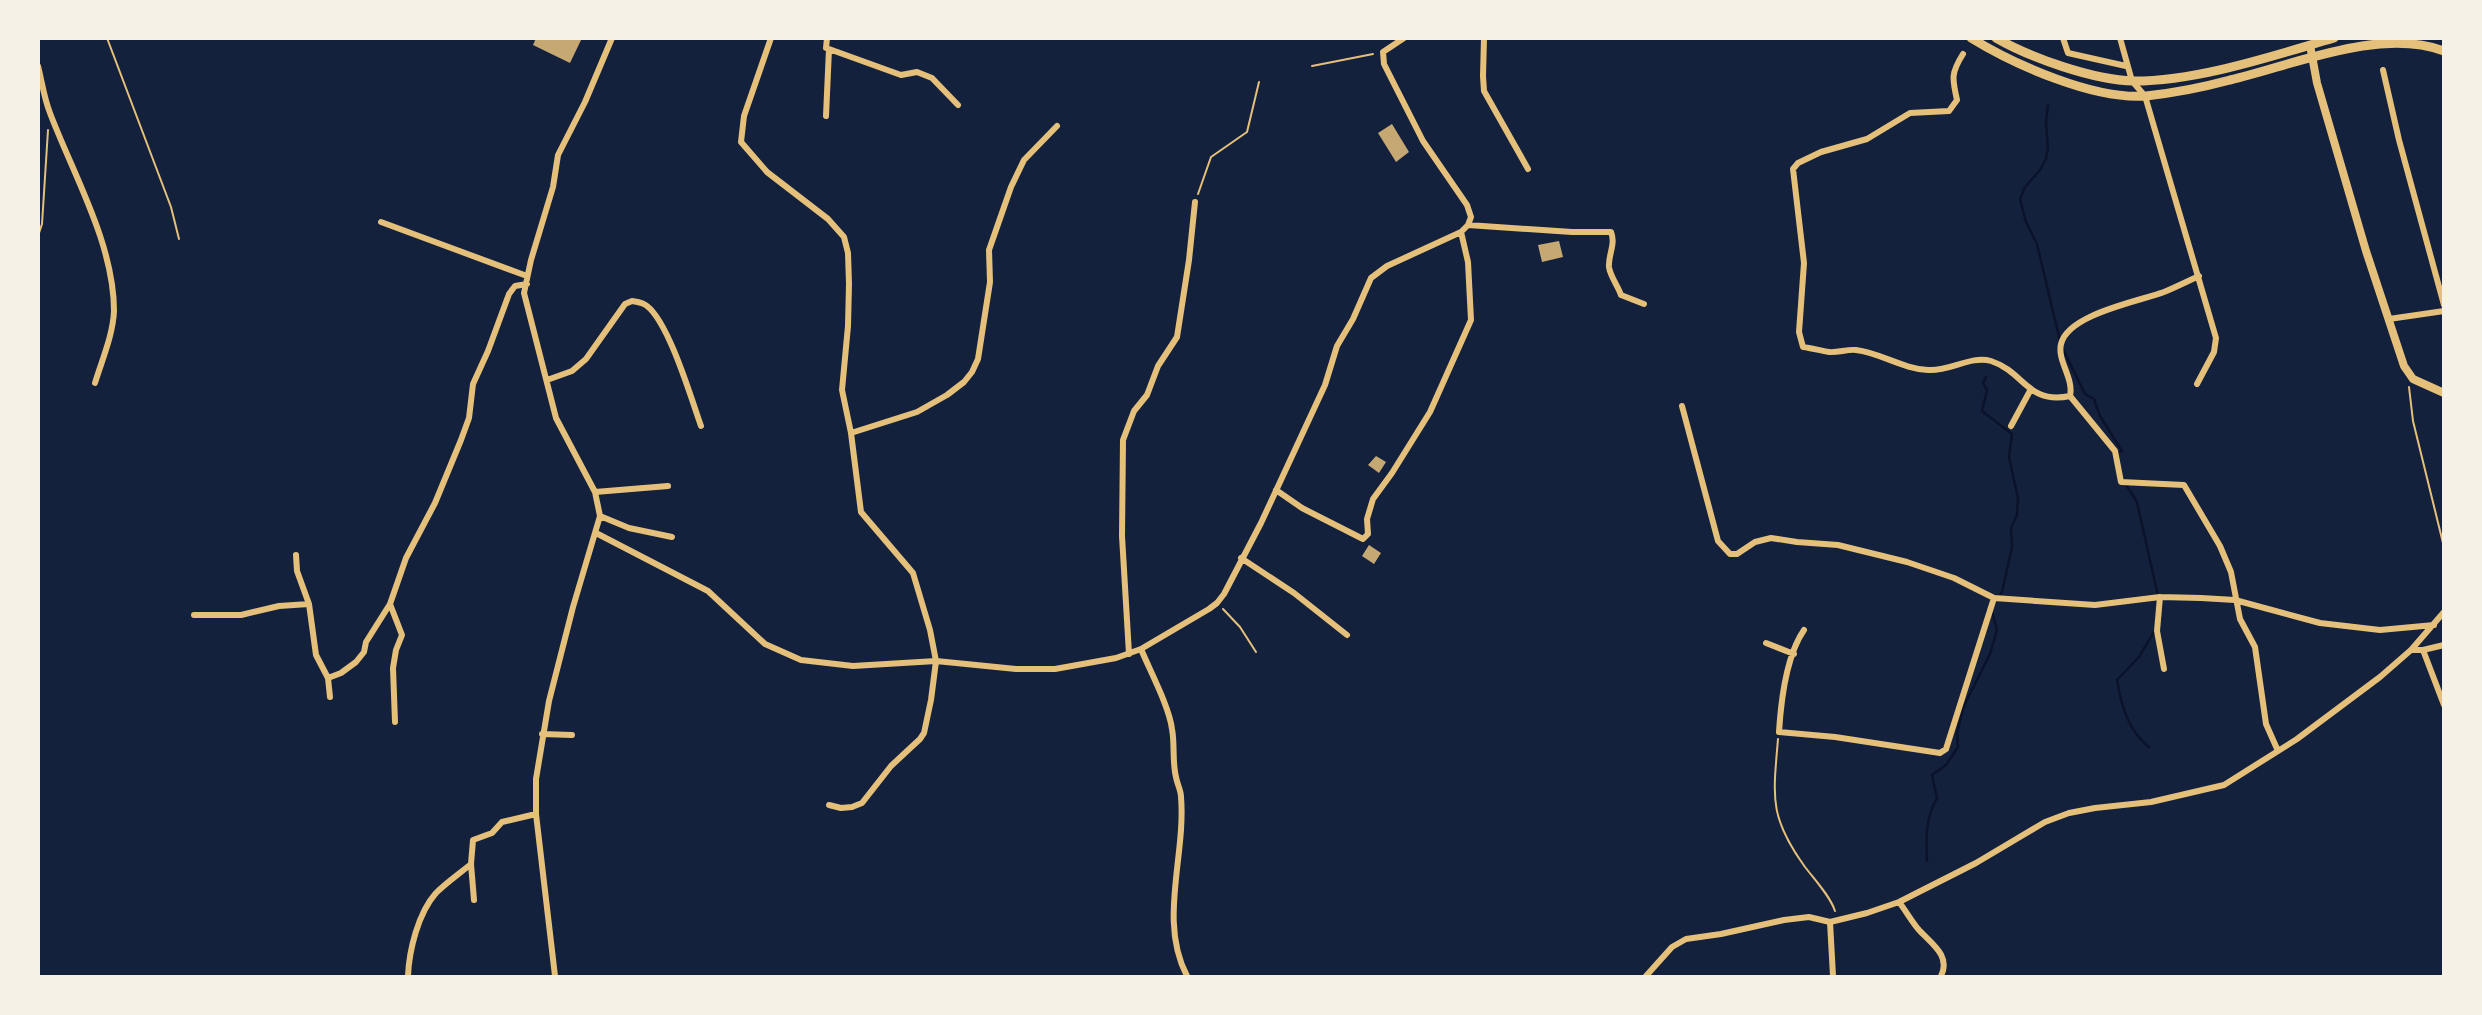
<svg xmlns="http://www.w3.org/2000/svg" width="2482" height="1015" viewBox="0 0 2482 1015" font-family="Manrope,sans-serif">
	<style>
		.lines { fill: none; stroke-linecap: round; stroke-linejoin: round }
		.stream { stroke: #0b132b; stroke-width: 2.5 }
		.building { fill: #c6a872 }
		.path { stroke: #e5c07b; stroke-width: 2 }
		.minor { stroke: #e5c07b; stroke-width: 6 }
		.tertiary { stroke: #e5c07b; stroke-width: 8 }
		.secondary { stroke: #e5c07b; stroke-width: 9 }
	</style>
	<rect width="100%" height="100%" fill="#14213d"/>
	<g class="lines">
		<!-- stream -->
		<path class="stream" d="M 2048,105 L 2046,122 L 2048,148 L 2046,159 L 2040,170 L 2025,187 L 2020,199 L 2026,222 L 2037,244 L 2060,341
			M 2062,347 L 2085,394 L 2094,399 L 2100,416 L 2122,451 L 2118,453
			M 1986,377 L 1983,383 L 1987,390 L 1982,411 L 2012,434 L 2009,457 L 2018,498 L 2017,515 L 2011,528 L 2012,547 L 2002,592 L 1999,597
			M 2125,483 L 2137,502 L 2158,596
			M 2149,747 C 2128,731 2121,704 2117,680 L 2139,657 L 2155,630
			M 1927,861 C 1926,838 1925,819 1937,798 L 1932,775 L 1946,765 L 1958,747 L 1957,734 L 1963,708 L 1990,654 L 1997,630 L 1992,611"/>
	</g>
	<!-- building -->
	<path class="building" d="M 536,38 L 582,38 L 570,63 L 533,45 Z
		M 1392,124 L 1409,152 L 1396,162 L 1378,133 Z
		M 1559,241 L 1563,257 L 1542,262 L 1538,245 Z
		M 1376,456 L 1386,462 L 1379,473 L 1368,465 Z
		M 1369,545 L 1381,553 L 1374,564 L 1362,556 Z"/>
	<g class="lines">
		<!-- path -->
		<path class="path" d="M 107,38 L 171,207 L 179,239
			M 1312,66 L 1373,54
			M 1198,194 L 1211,157 L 1247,132 L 1259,82
			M 38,236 L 42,224 L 48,130
			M 2409,387 L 2413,421 L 2444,547
			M 1223,609 L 1240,627 L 1256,652
			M 1778,739 C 1773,798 1769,817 1805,867 C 1815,880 1830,896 1835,911"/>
		<!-- minor -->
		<path class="minor" d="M 771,38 L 744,116 L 741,142 L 767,172 L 828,219 L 844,237 L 848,253 L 849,284 L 848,326 L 842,390 L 851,433 L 861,512 L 913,573 L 930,630 L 936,661 L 931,700 L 924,733 L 920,739 L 891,766 L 862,803 L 852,807 L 841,808 L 829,805
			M 1484,38 L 1483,76 L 1484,91 L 1528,169
			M 2063,38 L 2068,53 L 2126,66
			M 2120,38 L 2132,81 L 2145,96 L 2216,338 L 2214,352 L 2197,384
			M 829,49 L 901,75 L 917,72 L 932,78 L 958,105
			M 1963,54 C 1951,73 1952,78 1957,100 L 1949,111 L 1910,113 L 1867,139 L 1821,152 L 1798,163 L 1793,169 L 1804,263 L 1799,332 L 1803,347 C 1812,348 1821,351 1829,352 C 1838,353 1847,349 1856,350 C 1881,353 1903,369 1928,370 C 1949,372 1971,355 1991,361 C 2025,372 2027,405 2070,396
			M 38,66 C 42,82 44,98 50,113 C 73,174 114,244 114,311 C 113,335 102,360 95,383
			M 2383,70 L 2399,140 L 2444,305
			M 826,116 L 829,49 L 826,48 L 827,38
			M 381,222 L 527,276
			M 1468,225 L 1572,232 L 1611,232 C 1616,244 1608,255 1609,267 C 1610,276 1618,286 1621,295 L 1644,304
			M 2199,276 C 2188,281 2176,287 2164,292 C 2140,301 2068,314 2061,344 C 2057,361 2074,378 2070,396 L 2115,451 L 2121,482 L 2184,485 L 2220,546 L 2231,572 L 2240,619 L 2255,647 L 2266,724 L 2278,751
			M 2389,319 L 2444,311
			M 547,380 L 572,371 L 586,359 L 625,304 L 632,301 C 637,302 642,302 647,306 C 669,323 691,398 701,426
			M 1682,406 L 1718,541 L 1730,554 L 1737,554 L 1755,542 L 1771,538 L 1797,542 L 1838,545 L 1907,562 L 1954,578 L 1994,598 L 2095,605 L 2160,597 L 2201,598 L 2235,600 L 2320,623 L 2380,630 L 2434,625
			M 2011,426 L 2031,389
			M 851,433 L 917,412 L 947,395 L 964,382 L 972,372 L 978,359 L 990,282 L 989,250 L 1011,187 L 1024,160 L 1057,126
			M 1276,490 L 1302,508 L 1363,539 L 1368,534 L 1367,519 L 1373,499 L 1392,473 L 1430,412 L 1471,320 L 1468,262 L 1461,232
			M 595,492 L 668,486
			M 600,516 L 629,528 L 672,537
			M 596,533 L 708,591 L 765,644 L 801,660 L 853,666 L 936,661 L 1016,669 L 1055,669 L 1116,658 L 1141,649 L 1209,609 L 1217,603 L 1224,594 L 1261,523 L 1325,385 L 1337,346 L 1353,319 L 1371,278 L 1387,266 L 1461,232 L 1468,225 L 1471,217 L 1467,205 L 1423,141 L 1384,64 L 1383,52 L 1404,38
			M 296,555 L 297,571 L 309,604 L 316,655 L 328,678 L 330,697
			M 1241,558 L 1294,593 L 1347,635
			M 2160,597 L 2157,631 L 2164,669
			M 390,604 L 402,635 L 396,650 L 393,668 L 395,722
			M 194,615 L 241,615 L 279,606 L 309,604
			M 1804,630 C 1786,656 1781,700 1779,732 L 1835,737 L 1940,753 L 1946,749 L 1994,598
			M 1766,643 L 1794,654
			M 1141,649 C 1150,671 1169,706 1172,729 C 1175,745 1172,761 1176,777 C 1177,784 1181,790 1181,797 C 1186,856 1158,921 1187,976
			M 2411,650 L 2423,650 L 2444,645
			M 2423,650 L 2444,705
			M 1129,654 L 1122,536 L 1123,440 L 1134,411 L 1147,395 L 1158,366 L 1177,337 L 1189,260 L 1195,202
			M 328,678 L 341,673 L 356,662 L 364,652 L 366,642 L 390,604 L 406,558 L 435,503 L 461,440 L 469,418 L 473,384 L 488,351 L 509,294 L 515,286 L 527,284
			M 542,734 L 572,735
			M 474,900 L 471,864 L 473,840 L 492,833 L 502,822 L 536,814
			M 1899,902 C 1906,911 1912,922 1919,930 C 1932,944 1951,956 1941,976
			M 1830,922 L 1833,976
			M 408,976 C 409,951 418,913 436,893 C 446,883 459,874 471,864
			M 555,976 L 536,814 L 536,779 L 549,701 L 573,607 L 600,516 L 595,492 L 556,418 L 524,293 L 531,260 L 553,187 L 558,155 L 585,102 L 612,38
			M 1646,976 L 1672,947 L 1686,939 L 1721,934 L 1784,920 L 1809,917 L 1830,922 L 1867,913 L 1899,902 L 1976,863 L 2045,822 L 2069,813 L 2095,808 L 2151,802 L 2224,785 L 2297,739 L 2380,677 L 2411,650 L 2444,612"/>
		<!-- tertiary -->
		<path class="tertiary" d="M 2310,45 L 2317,83 L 2366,251 L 2404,366 L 2413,379 L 2444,393"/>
		<!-- secondary -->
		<path class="secondary" d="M 1971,38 C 2015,65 2094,100 2146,96 C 2174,93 2204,87 2230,80 C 2294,65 2379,27 2444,51
			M 1996,38 C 2031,58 2093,80 2134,81 C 2198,81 2272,56 2334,38"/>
	</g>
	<!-- border -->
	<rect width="2482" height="1015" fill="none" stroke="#f6f1e7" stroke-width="80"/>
</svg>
